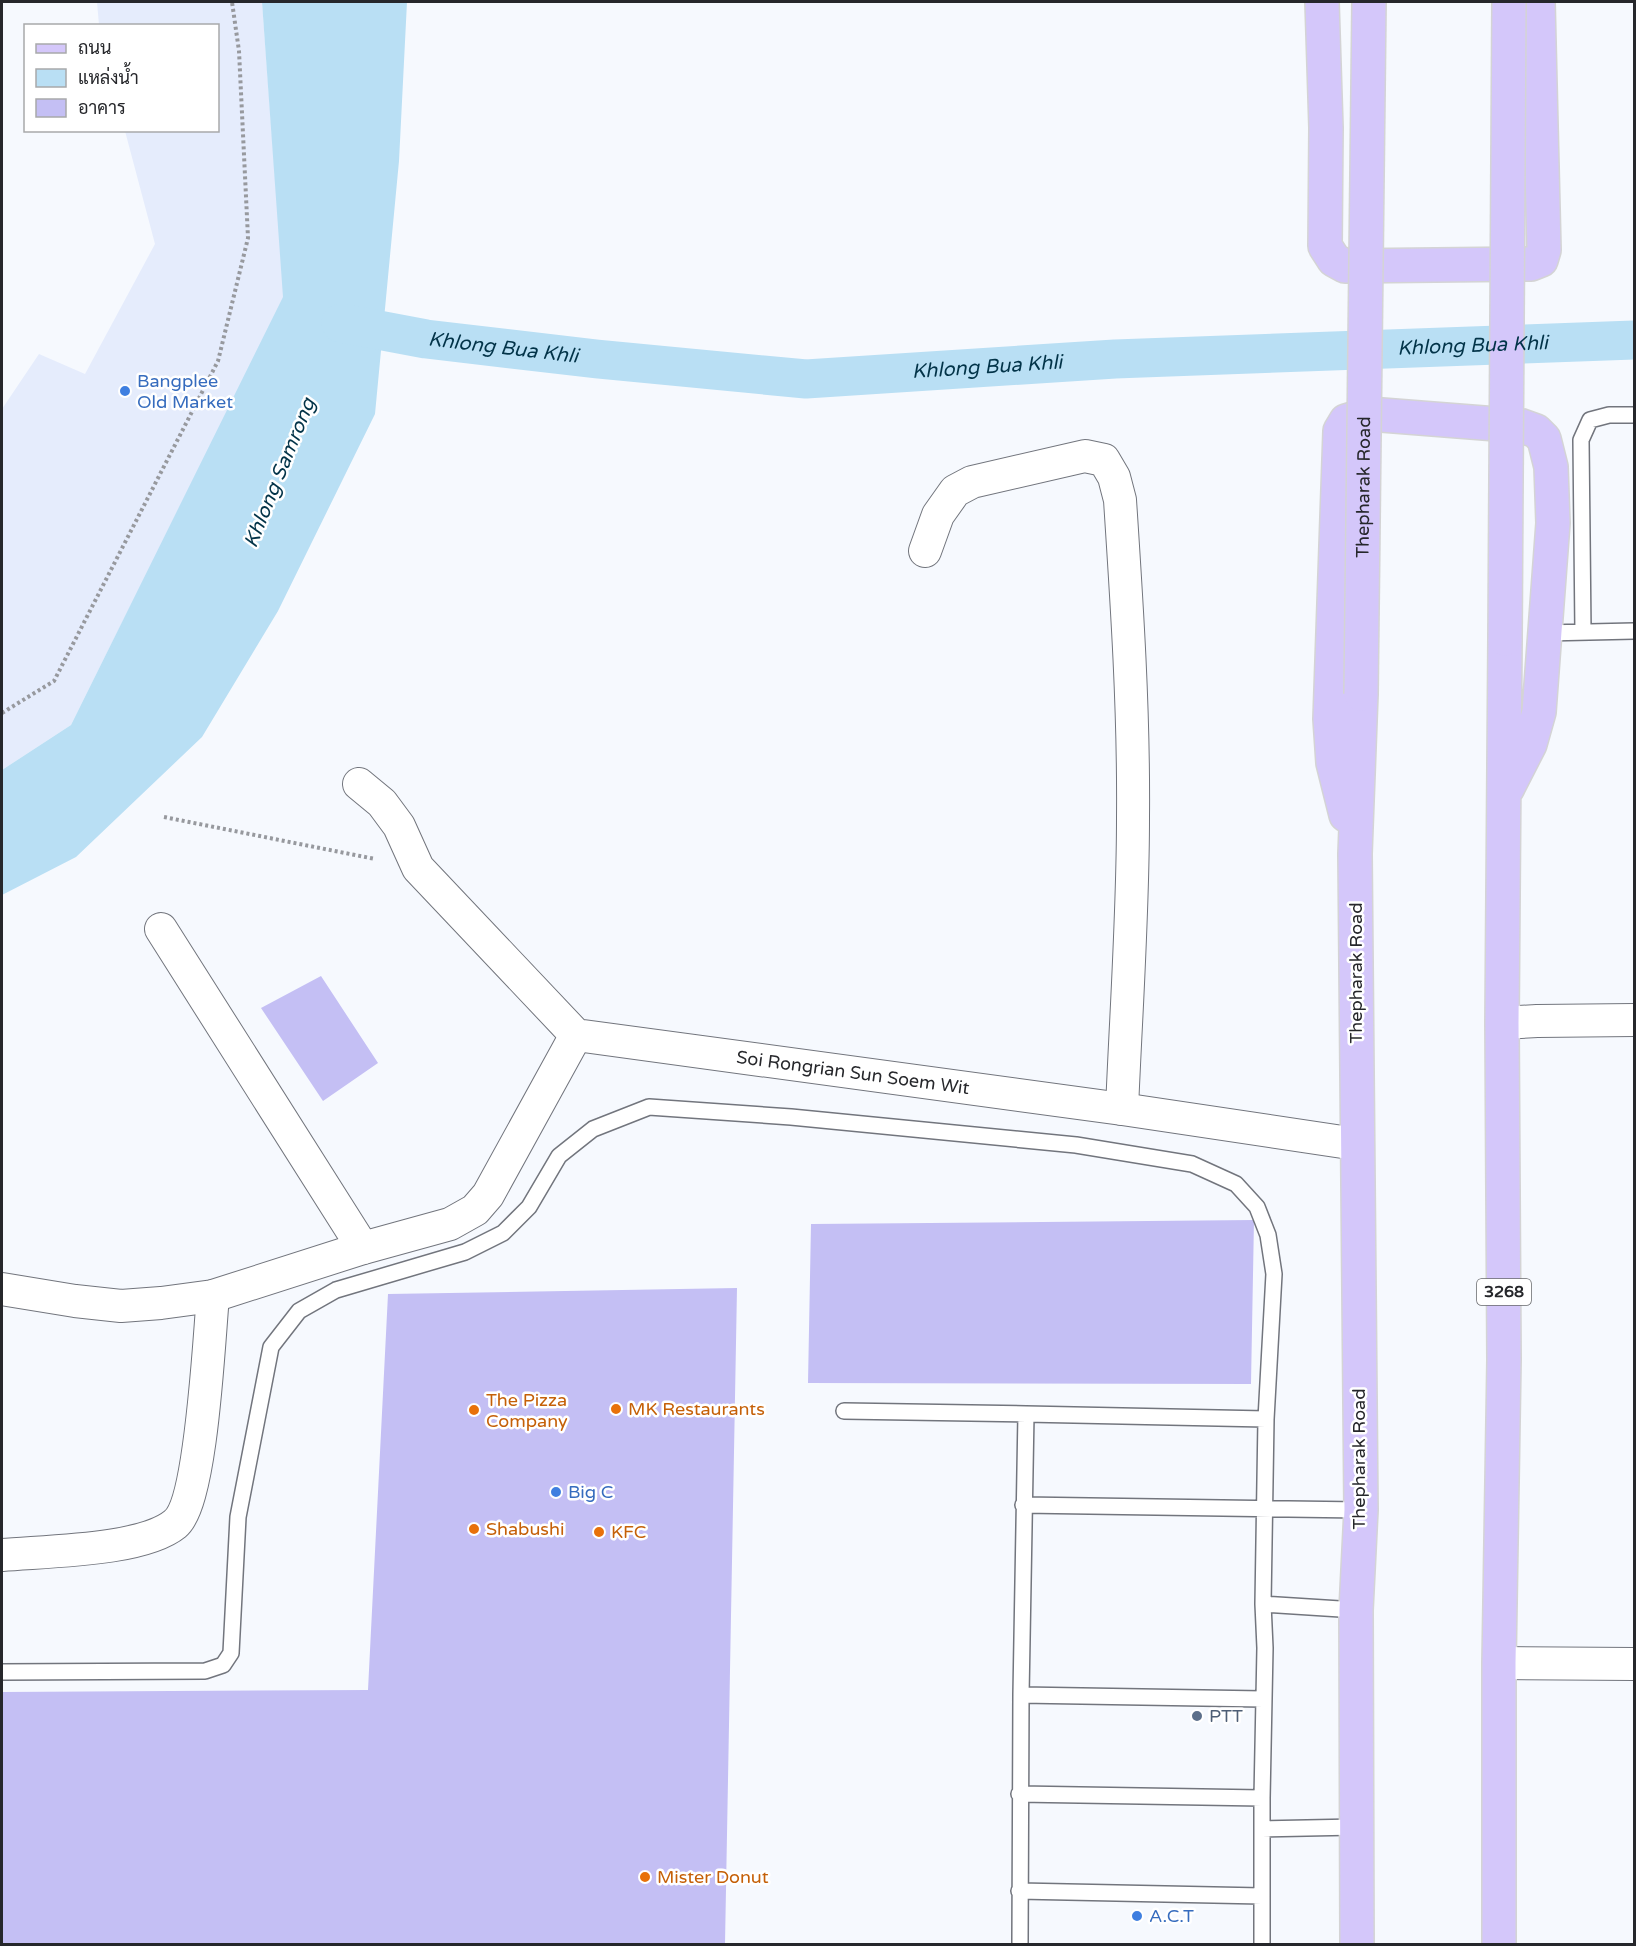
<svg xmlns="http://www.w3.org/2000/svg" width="1636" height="1946" viewBox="0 0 1636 1946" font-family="'Varela Round',Sarabun,sans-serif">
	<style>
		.built { fill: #e5ecfc }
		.water { fill: #b9dff4 }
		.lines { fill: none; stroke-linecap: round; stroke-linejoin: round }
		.canal { stroke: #b9dff4; stroke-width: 39 }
		.building { fill: #c4bff4 }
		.lane-casing { stroke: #72757d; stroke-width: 18 }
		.street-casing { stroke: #72757d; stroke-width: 34 }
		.primary-casing { stroke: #d4d4d5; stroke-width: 36 }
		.path { stroke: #97999e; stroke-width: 4; stroke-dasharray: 3 3; stroke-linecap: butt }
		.lane { stroke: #fff; stroke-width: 15 }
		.street { stroke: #fff; stroke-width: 32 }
		.primary { stroke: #d4c7fa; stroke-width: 33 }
		.primary-bridge-casing { stroke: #d4d4d5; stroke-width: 36; stroke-linecap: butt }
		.primary-bridge { stroke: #d4c7fa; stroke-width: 33 }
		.shop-dot { fill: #3f7fe0; stroke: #fff; stroke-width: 2 }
		.food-dot { fill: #e8710a; stroke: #fff; stroke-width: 2 }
		.service-dot { fill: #5c6f8a; stroke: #fff; stroke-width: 2 }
		.labels { text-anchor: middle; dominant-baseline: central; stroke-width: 5; stroke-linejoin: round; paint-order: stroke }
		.shield { fill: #fff; stroke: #67686b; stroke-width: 1.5 }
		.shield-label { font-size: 16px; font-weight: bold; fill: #26272b }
		.shop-label { font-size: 18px; fill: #366cbe; stroke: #fff; text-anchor: start }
		.street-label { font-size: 18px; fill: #26272b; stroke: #fff }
		.food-label { font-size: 18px; fill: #c56008; stroke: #fff; text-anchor: start }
		.service-label { font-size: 18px; fill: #4e5e75; stroke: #fff; text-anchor: start }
		.water-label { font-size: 20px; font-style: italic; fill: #023348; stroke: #fff }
	</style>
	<rect width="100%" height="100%" fill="#f6f9fe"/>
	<!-- built -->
	<path class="built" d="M 97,2 L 262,2 L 284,297 L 71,725 L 2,770 L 2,409 L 39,354 L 85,374 L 155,244 L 125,131 L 218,130 L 218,26 L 99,25 Z"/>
	<!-- water -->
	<path class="water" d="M 262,2 L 407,2 L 399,161 L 375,414 L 278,611 L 202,737 L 76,857 L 2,895 L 2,770 L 71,725 L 283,297 Z"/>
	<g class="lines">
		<!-- canal -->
		<path class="canal" id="s1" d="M 341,323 L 426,339 L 597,359 L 806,379 L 1115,359 L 1634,340"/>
	</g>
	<!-- building -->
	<path class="building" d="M 321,976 L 378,1063 L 323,1101 L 261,1008 Z
		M 1254,1220 L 1251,1384 L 808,1383 L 811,1224 Z
		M 737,1288 L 725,1944 L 2,1944 L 2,1692 L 368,1690 L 388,1294 Z"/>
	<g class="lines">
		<!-- lane casing -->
		<g class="lane-casing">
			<path id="lane" d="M 1583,632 L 1581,440 L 1590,420 L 1609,415 L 1634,415
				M 1545,633 L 1634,631
				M 844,1411 L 1026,1414
				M 1023,1505 L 1361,1510
				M 1263,1604 L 1356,1610
				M 2,1672 L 205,1671 L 223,1665 L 231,1653 L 238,1517 L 271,1347 L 299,1311 L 336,1290 L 465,1252 L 503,1233 L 529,1207 L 559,1156 L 593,1129 L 649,1107 L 791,1117 L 1076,1145 L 1192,1164 L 1236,1184 L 1257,1207 L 1268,1235 L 1274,1274 L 1266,1419 L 1026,1414 L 1021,1695 L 1020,1944
				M 1021,1695 L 1263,1699
				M 1019,1794 L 1262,1798 L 1262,1944
				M 1262,1798 L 1265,1648 L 1263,1604 L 1266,1419
				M 1262,1829 L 1356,1827
				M 1019,1891 L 1262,1896"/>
		</g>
		<!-- street casing -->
		<g class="street-casing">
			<g id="street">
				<path d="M 925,551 L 938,515 L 955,491 L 972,482 L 1085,456 L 1104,460 L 1114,477 L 1120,500 C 1127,606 1134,712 1133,818 C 1133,915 1126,1012 1122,1109"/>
				<path id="s2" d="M 359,784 L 382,803 L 399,826 L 418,868 L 576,1035 L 1122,1109 L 1356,1144"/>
				<path d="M 161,929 L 363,1248"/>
				<path d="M 1502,1023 L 1537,1021 L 1634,1020"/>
				<path d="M 2,1289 L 75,1301 L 121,1306 L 161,1303 L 213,1296 L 363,1248 L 450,1224 L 475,1210 L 488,1195 L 576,1035"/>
				<path d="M 2,1555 C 45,1551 142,1551 175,1524 C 202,1502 209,1337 213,1296"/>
				<path d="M 1499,1663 L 1634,1664"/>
			</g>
		</g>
		<!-- primary casing -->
		<g class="primary-casing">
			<path id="primary" d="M 1322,2 L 1326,128 L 1325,246 L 1334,260 L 1345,266 L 1531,264 L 1541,260 L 1544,250 L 1538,2
				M 1346,815 L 1333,763 L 1330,719 L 1340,431 L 1346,421 L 1369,414 L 1522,426 L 1536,431 L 1544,439 L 1551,467 L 1553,523 L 1539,712 L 1530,744 L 1507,789
				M 1357,1944 L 1356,1610 L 1361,1510 L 1355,854 L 1361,694
				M 1499,1944 L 1499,1663 L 1504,1360 L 1502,1023 L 1505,639"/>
		</g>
		<!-- path -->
		<path class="path" d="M 2,713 L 54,681 L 218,361 L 248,238 L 239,51 L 232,2
			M 164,817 L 375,859"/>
		<!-- lane -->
		<use href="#lane" class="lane"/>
		<!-- street -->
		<use href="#street" class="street"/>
		<!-- primary -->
		<use href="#primary" class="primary"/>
		<!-- primary-bridge casing -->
		<g class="primary-bridge-casing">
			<g id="primary-bridge">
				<path d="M 1505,639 L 1509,2"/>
				<path id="s3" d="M 1361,694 L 1369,2"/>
			</g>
		</g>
		<!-- primary-bridge -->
		<use href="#primary-bridge" class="primary-bridge"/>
	</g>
	<!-- markers -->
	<g class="shop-dot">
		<circle cx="125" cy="391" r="6"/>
		<circle cx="556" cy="1492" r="6"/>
		<circle cx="1137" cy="1916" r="6"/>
	</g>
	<g class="food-dot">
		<circle cx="616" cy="1409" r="6"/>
		<circle cx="474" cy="1410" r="6"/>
		<circle cx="474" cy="1529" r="6"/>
		<circle cx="599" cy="1532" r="6"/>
		<circle cx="645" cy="1877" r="6"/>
	</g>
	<circle class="service-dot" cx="1197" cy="1716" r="6"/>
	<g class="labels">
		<!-- shield labels -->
		<rect class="shield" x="1477" y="1279" width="54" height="26" rx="4.5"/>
		<g class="shield-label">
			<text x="1504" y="1292">3268</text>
		</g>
		<!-- shop labels -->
		<g class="shop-label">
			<text x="137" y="381">Bangplee<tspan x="137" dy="21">Old Market</tspan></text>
			<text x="568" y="1492">Big C</text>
			<text x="1149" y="1916">A.C.T</text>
		</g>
		<!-- street labels -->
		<g class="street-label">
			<text stroke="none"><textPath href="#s3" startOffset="207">Thepharak Road</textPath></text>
			<text transform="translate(1356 973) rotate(-90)">Thepharak Road</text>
			<text stroke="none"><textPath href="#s2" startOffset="614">Soi Rongrian Sun Soem Wit</textPath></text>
			<text transform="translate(1359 1459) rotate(-90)">Thepharak Road</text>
		</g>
		<!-- food labels -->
		<g class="food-label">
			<text x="486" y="1400">The Pizza<tspan x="486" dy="21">Company</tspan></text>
			<text x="628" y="1409">MK Restaurants</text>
			<text x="486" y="1529">Shabushi</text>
			<text x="611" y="1532">KFC</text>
			<text x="657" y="1877">Mister Donut</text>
		</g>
		<!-- service labels -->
		<g class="service-label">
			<text x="1209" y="1716">PTT</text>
		</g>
		<!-- water labels -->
		<g class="water-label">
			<text stroke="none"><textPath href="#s1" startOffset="1136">Khlong Bua Khli</textPath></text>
			<text stroke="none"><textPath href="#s1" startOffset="164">Khlong Bua Khli</textPath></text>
			<text stroke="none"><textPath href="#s1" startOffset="650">Khlong Bua Khli</textPath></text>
			<text transform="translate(280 473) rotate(-68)">Khlong Samrong</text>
		</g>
	</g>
	<!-- border -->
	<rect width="1636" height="1946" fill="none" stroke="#26272b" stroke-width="6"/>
	<!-- legend -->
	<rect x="24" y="24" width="195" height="108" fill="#ffffff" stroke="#a8a9aa" stroke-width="1.5"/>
	<rect x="36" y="44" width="30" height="9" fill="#d4c7fa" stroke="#a8a9aa" stroke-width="1.5"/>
	<text x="78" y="54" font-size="18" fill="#26272b">ถนน</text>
	<rect x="36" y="69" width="30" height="18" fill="#b9dff4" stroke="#a8a9aa" stroke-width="1.5"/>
	<text x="78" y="84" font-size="18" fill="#26272b">แหล่งน้ำ</text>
	<rect x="36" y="99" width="30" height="18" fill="#c4bff4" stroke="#a8a9aa" stroke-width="1.5"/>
	<text x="78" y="114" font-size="18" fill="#26272b">อาคาร</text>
</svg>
